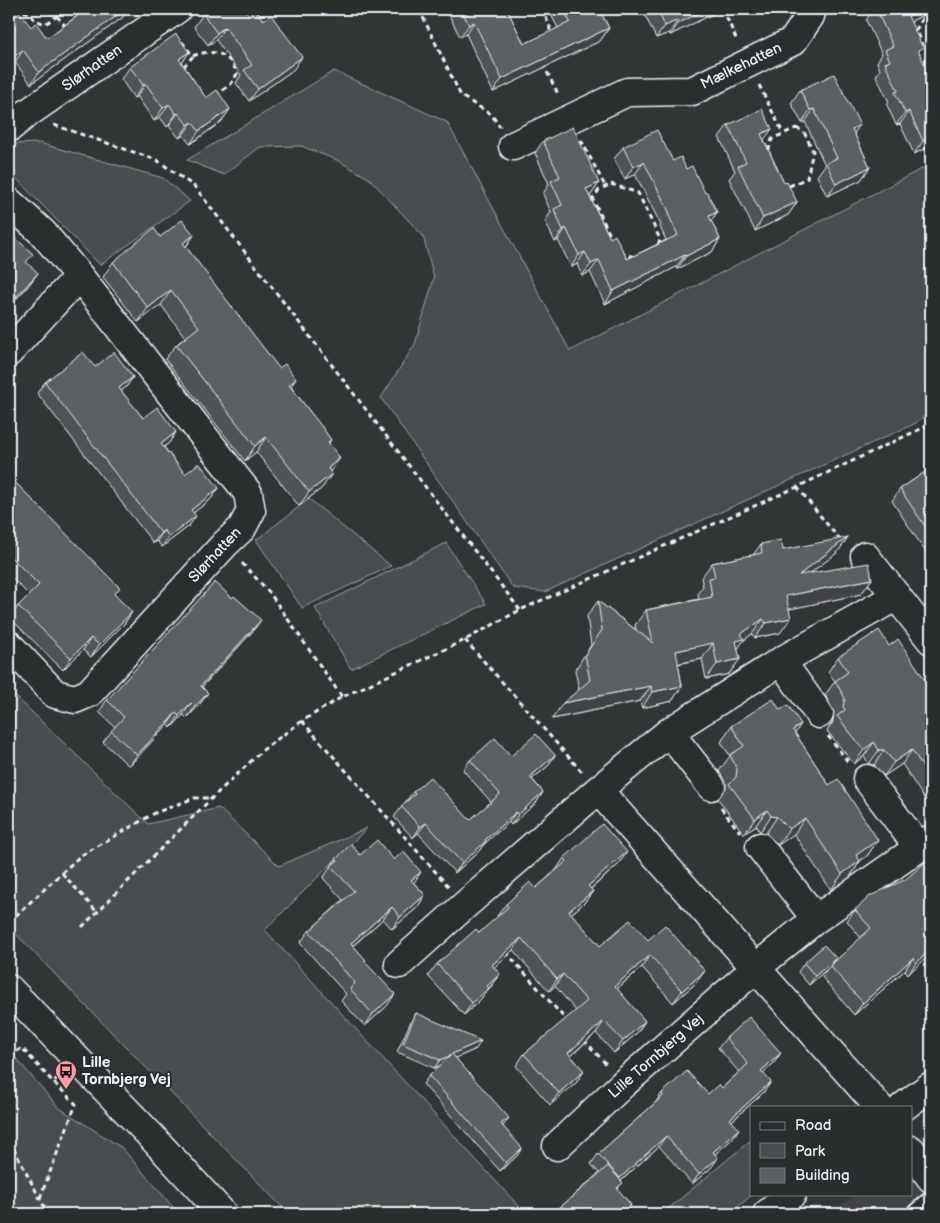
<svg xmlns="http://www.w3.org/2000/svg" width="940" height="1223" viewBox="0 0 940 1223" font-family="'Balsamiq Sans',sans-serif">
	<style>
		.built { fill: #3f4244 }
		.green { fill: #494d4f; stroke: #989fa4 }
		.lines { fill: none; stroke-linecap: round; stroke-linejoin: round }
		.service-casing { stroke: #e8f1f8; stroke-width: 18 }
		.minor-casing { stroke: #e8f1f8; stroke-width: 31 }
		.tertiary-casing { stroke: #e8f1f8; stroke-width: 31 }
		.path { stroke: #e8f1f8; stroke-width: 3; stroke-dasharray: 5 4; stroke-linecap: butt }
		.service { stroke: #2a2d2e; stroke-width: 14 }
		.minor { stroke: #2a2d2e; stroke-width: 28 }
		.tertiary { stroke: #2a2d2e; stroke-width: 28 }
		.wall { fill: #4f5355; stroke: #e8f1f8 }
		.shaded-wall { fill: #404345; stroke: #e8f1f8 }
		.building { fill: #5c6063; stroke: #e8f1f8 }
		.labels { text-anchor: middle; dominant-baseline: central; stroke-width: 4; stroke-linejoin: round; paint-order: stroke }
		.street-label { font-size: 15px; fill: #e8f1f8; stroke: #2a2d2e }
		.poi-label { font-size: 15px; font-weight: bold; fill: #e8f1f8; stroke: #2a2d2e; text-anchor: start }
	</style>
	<rect width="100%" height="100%" fill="#323536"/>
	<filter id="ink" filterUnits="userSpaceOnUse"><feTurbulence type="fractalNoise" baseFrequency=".02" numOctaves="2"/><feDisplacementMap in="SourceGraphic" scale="10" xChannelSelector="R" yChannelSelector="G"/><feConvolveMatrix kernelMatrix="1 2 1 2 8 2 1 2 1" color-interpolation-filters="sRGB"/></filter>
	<g filter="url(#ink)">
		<!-- built -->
		<path class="built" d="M 931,1127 L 931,1214 L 831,1214 L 854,1194 L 911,1194 L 911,1145 Z"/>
		<!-- green -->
		<path class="green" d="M 334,71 L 447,122 L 570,351 L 931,164 L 931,340 L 926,349 L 931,410 L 916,423 L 545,592 L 513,588 L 381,398 L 415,344 L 434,278 L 423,236 L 370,179 L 339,161 L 301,146 L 260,147 L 224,175 L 187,160 Z
			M 39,143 L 163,178 L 190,201 L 100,265 L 9,171 L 9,148 L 12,144 Z
			M 309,499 L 391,566 L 302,608 L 256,540 Z
			M 446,543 L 486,604 L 351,669 L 315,608 Z
			M 9,690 L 148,824 L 219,808 L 279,866 L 367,828 L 265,930 L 526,1214 L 289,1214 L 9,927 Z
			M 9,1050 L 58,1107 L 122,1148 L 179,1214 L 9,1214 Z
			M 751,1140 L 751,1194 L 753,1194 L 730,1214 L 662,1214 Z"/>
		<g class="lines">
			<!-- service casing -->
			<g class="service-casing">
				<path id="service" d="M 913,1214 L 931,1198"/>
			</g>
			<!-- minor casing -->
			<g class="minor-casing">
				<path id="minor" d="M 9,128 L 25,115 L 177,9
					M 513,146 L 627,92 L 692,91 L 793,41 L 810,16 L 812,9
					M 9,202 L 43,233 L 79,276 L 248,493 L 251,511 L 242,528 L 225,544 L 89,693 L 75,699 L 55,694 L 9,645
					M 9,352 L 79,276
					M 865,556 L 931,640
					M 781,661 L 819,714
					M 669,732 L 711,786
					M 867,779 L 919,848
					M 598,790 L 879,1107
					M 760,847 L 816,919
					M 399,964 L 465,905 L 598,790 L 669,732 L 781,661 L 897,596
					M 557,1146 L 623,1084 L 757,967 L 816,919 L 931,839
					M 911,1150 L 931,1178"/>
			</g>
			<!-- tertiary casing -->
			<g class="tertiary-casing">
				<path id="tertiary" d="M 9,989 L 151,1136 L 223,1214
					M 903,1107 L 931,1086
					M 767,1214 L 792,1194"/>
			</g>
			<!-- path -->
			<path class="path" d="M 15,9 L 29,13 L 35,20 L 45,24 L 57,16 L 65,9
				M 419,9 L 461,96 L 491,114 L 500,127
				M 542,9 L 550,27 L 548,36
				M 723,9 L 737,41
				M 57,16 L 66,27
				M 182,42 L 193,56 L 185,65 L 184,69
				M 921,47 L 922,42 L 916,30 L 922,19 L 931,14
				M 193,56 C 212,48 231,53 237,74 L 231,84 L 215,96
				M 543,64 L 559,96
				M 759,85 L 783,133
				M 54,125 L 157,160 L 195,187 L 520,610
				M 796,128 L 804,132 L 813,151 L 807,178 L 785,188 L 779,185 L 766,159 L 772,139 Z
				M 581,140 L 605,186
				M 611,184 L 638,193 L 660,239 L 656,252 L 638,259 L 617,250 L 593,199 L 599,190 Z
				M 797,487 L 840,540
				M 242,563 L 269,592 L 342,697
				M 465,640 L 582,772
				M 302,721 L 449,887
				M 828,736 L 849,763
				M 721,808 L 740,832
				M 62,873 L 97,912
				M 9,922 L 80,856 L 155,813 L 194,798 L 211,798
				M 82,927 L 212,798 L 264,749 L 302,721 L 342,697 L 465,640 L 520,610 L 797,487 L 931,424
				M 506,952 L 568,1022
				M 584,1040 L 607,1065
				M 9,1056 L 22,1048 L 53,1082 L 59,1077
				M 9,1140 L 48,1214
				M 40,1198 L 76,1104 L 53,1082
				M 9,1207 L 14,1214"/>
			<!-- service -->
			<use href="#service" class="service"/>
			<!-- minor -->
			<use href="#minor" class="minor"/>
			<!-- tertiary -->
			<use href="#tertiary" class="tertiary"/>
		</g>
		<!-- wall -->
		<path class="wall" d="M 9,9 L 31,27 L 47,38 L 85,10 L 84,9 L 128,9 L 122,18 L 31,84 L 15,62 L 9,66 Z
			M 211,9 L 293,70 L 249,101 L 236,83 L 241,75 L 216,40 L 208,45 L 194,27 L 203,14 Z
			M 442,9 L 507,9 L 524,44 L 558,28 L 548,9 L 599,9 L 609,28 L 600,41 L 493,92 L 466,34 L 460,37 L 447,11 L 444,12 Z
			M 642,9 L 723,9 L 670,35 L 669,33 L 656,38 Z
			M 874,9 L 931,9 L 931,12 L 913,20 L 911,23 L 919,53 L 931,145 L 914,154 L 900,124 L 896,125 L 887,105 L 889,102 L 876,76 L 880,70 L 877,62 L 882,54 L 866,20 Z
			M 189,52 L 182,63 L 206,98 L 230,109 L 221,122 L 190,144 L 183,135 L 179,138 L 169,125 L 167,127 L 160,117 L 154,121 L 137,96 L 134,98 L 121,79 L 130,67 Z
			M 800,90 L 854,133 L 870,167 L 861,180 L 827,196 L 817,176 L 825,165 L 805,122 L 802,123 L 791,103 Z
			M 728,125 L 764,140 L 784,183 L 797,202 L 788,215 L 755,231 L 729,179 L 735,171 L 719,137 Z
			M 543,141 L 599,183 L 590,196 L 610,238 L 627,259 L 666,240 L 660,227 L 661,225 L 635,174 L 625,179 L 614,159 L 623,147 L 673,161 L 686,169 L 705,193 L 717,212 L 711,221 L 720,239 L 712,252 L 677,269 L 676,267 L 605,304 L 590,272 L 582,276 L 577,264 L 571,267 L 558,240 L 555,242 L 545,221 L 551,212 L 543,194 L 549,184 L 535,153 Z
			M 194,235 L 186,247 L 331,440 L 329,443 L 330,471 L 322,488 L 299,506 L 256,452 L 245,461 L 165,359 L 176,345 L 185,337 L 161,305 L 138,322 L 103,277 L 113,262 L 160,237 Z
			M 9,238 L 27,263 L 29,285 L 9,307 Z
			M 95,367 L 133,377 L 126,387 L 121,391 L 143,418 L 176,432 L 169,443 L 164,447 L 185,474 L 219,488 L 211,499 L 193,513 L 189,526 L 162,547 L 157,541 L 153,543 L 37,393 L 45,382 Z
			M 931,468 L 931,560 L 892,501 L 900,489 Z
			M 9,476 L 115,595 L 132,612 L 124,624 L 91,657 L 83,650 L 63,670 L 10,618 L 18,606 L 29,595 L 9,575 Z
			M 761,544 L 783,550 L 838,552 L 810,573 L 872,579 L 861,594 L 789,609 L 780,633 L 755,638 L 752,634 L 744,640 L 737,649 L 740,659 L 729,674 L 706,679 L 702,659 L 678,664 L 682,686 L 672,701 L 642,708 L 640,701 L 552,719 L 579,690 L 575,670 L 591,645 L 587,616 L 598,601 L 636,630 L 635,625 L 646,610 L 699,599 L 698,593 L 703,586 L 701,578 L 712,563 L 753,555 Z
			M 253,631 L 202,687 L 200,704 L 187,718 L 183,715 L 171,728 L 168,724 L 129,766 L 103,742 L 115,727 L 99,712 L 107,700 Z
			M 889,646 L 931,689 L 931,809 L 902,764 L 884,776 L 874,765 L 869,764 L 864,756 L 854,764 L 827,731 L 833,722 L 834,712 L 825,695 L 835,681 L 828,672 L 838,657 Z
			M 731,726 L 795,733 L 829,785 L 878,840 L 867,856 L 860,861 L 850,877 L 831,890 L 794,834 L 778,845 L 766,833 L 760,832 L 756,825 L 744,834 L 718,799 L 726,788 L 726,784 L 719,771 L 730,756 L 721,742 Z
			M 555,755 L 548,766 L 532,779 L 543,792 L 536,803 L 511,825 L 509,822 L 484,844 L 479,851 L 455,873 L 418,833 L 413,838 L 394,817 L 413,792 L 470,820 L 491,802 L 463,770 L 470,760 L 511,756 Z
			M 360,855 L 414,883 L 425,895 L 417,908 L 392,929 L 383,919 L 353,946 L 365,961 L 387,1006 L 365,1026 L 341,1001 L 346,994 L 300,943 L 309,931 L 343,900 L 323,878 L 336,859 Z
			M 564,858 L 619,864 L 591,889 L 593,891 L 584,903 L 571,914 L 600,946 L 648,940 L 696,983 L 673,1003 L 642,967 L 617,989 L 645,1021 L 637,1033 L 614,1053 L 596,1033 L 571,1056 L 584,1071 L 576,1083 L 550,1105 L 516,1066 L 524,1054 L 576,1011 L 555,986 L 549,991 L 513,950 L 494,967 L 492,986 L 488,989 L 480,1000 L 464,1015 L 428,976 L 437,964 L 479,933 L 498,917 L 497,916 L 506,904 L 536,888 L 556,870 Z
			M 855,910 L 931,954 L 908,974 L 905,970 L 854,1015 L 822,977 L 827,969 L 809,985 L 798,972 L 804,963 L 833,963 L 861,938 L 847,921 Z
			M 416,1013 L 476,1049 L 456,1058 L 503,1126 L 517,1156 L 500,1171 L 423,1084 L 429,1076 L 440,1066 L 434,1068 L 397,1052 L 411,1021 Z
			M 726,1038 L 774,1063 L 763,1073 L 764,1092 L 732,1121 L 732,1139 L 715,1154 L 711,1168 L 692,1184 L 659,1146 L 621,1181 L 618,1190 L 631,1205 L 625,1214 L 555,1214 L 557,1210 L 599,1173 L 591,1164 L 598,1154 L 655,1103 L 662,1093 L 708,1094 L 722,1088 L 739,1072 L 718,1048 Z"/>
		<!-- shaded-wall -->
		<path class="shaded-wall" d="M 126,9 L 128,9 L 122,18 L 31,84 L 39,72 Z
			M 707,9 L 723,9 L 670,35 L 679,23 Z
			M 920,9 L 931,9 L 931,12 L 913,20 L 910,24 L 908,16 Z
			M 678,20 L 669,33 L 656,38 L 665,26 Z
			M 474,22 L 466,34 L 460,37 L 469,25 Z
			M 225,27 L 216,40 L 208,45 L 217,33 Z
			M 609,28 L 600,41 L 493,92 L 502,79 Z
			M 23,50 L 15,62 L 9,66 L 16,55 Z
			M 189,52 L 181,65 L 179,59 Z
			M 302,57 L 293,70 L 249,101 L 258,89 Z
			M 146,84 L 137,96 L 134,98 L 143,85 Z
			M 169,104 L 160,117 L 154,121 L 163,108 Z
			M 230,109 L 221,122 L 190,144 L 199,131 Z
			M 814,109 L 805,122 L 802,123 L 810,110 Z
			M 909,111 L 900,124 L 896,125 L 905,113 Z
			M 178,113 L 169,125 L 167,127 L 176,114 Z
			M 192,122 L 183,135 L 179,138 L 188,125 Z
			M 860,125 L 851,138 L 852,129 Z
			M 772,129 L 763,141 L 761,134 Z
			M 931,137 L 931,145 L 914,154 L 923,141 Z
			M 644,162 L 635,174 L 625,179 L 633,167 Z
			M 870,167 L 861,180 L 827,196 L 836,184 Z
			M 599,183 L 591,195 L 578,201 L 586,189 Z
			M 797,202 L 788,215 L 755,231 L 763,218 Z
			M 717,212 L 709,224 L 709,216 Z
			M 566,228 L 558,240 L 555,242 L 563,230 Z
			M 194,235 L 184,249 L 183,243 Z
			M 720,239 L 712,252 L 677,269 L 686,256 Z
			M 585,252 L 577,264 L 571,267 L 579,255 Z
			M 685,255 L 676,267 L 605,304 L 613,291 Z
			M 599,260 L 590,272 L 582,276 L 591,264 Z
			M 38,273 L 29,285 L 9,307 L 17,296 Z
			M 171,290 L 161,305 L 138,322 L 148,308 Z
			M 133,377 L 126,387 L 111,399 L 119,388 Z
			M 296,379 L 286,394 L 289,385 Z
			M 176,432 L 169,443 L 154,454 L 161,444 Z
			M 266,437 L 256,452 L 245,461 L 255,446 Z
			M 340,458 L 330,472 L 328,468 Z
			M 332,474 L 322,488 L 299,506 L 309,492 Z
			M 219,488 L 211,499 L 184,520 L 191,510 Z
			M 196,516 L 189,526 L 162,547 L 169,537 Z
			M 164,530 L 157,541 L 153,543 L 161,533 Z
			M 848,537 L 838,552 L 788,590 L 799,575 Z
			M 872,579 L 861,594 L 776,612 L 786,596 Z
			M 132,612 L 124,624 L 91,657 L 99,645 Z
			M 791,618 L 780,633 L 755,638 L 766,623 Z
			M 763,619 L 752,634 L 744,640 L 734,654 L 736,641 L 741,634 Z
			M 261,620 L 253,631 L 193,697 L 201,686 Z
			M 91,638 L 83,650 L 63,670 L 71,658 Z
			M 713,643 L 702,659 L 665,666 L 676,651 Z
			M 740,659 L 729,674 L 706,679 L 717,664 Z
			M 651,686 L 640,701 L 552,719 L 563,703 Z
			M 682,686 L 672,701 L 642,708 L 652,692 Z
			M 208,693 L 200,704 L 187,718 L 195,707 Z
			M 191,703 L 183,715 L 171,728 L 179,716 Z
			M 176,713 L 168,724 L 129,766 L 137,755 Z
			M 801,724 L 791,740 L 793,730 Z
			M 874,742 L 864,756 L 854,764 L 864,750 Z
			M 879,750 L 884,750 L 874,765 L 869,764 Z
			M 912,750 L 902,764 L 884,776 L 894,762 Z
			M 555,755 L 548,766 L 522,787 L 530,777 Z
			M 543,792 L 536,803 L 511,825 L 518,815 Z
			M 767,810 L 756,825 L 744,834 L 755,819 Z
			M 516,812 L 509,822 L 484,844 L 479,851 L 455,873 L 462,863 L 485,840 Z
			M 771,816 L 777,817 L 766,833 L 760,832 Z
			M 805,818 L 794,834 L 778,845 L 789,829 Z
			M 426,823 L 418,833 L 413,838 L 420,827 Z
			M 878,840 L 867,856 L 845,870 L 856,855 Z
			M 627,852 L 619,864 L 580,898 L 588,886 Z
			M 860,861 L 850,877 L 831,890 L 842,874 Z
			M 421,872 L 413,884 L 411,880 Z
			M 593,891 L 584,903 L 560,923 L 569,911 Z
			M 425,895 L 417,908 L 392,929 L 400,917 Z
			M 392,907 L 383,919 L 342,955 L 351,943 Z
			M 521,938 L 513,950 L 484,977 L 492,965 Z
			M 931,949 L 931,954 L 908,974 L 916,963 Z
			M 650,955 L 642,967 L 606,998 L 615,986 Z
			M 836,958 L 830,966 L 827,969 L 809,985 L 815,976 Z
			M 913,958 L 905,970 L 854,1015 L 863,1003 Z
			M 705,971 L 696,983 L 673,1003 L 682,991 Z
			M 500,974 L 480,1000 L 464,1015 L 472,1003 L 487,986 Z
			M 563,974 L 555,986 L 549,991 L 557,979 Z
			M 395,994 L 387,1006 L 365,1026 L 373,1014 Z
			M 604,1021 L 596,1033 L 560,1065 L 568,1053 Z
			M 645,1021 L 637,1033 L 614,1053 L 623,1041 Z
			M 481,1041 L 476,1049 L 447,1062 L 452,1054 Z
			M 781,1053 L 774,1063 L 754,1081 L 761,1071 Z
			M 451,1055 L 445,1063 L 434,1068 L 440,1060 Z
			M 584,1071 L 576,1083 L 550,1105 L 559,1093 Z
			M 771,1082 L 764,1092 L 723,1129 L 730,1119 Z
			M 509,1118 L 503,1126 L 496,1132 L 501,1124 Z
			M 739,1129 L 732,1139 L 706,1162 L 713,1152 Z
			M 666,1136 L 659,1146 L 613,1188 L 620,1178 Z
			M 522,1148 L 517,1156 L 500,1171 L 506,1163 Z
			M 718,1158 L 711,1168 L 692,1184 L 699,1174 Z
			M 631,1205 L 625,1214 L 621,1214 Z"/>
		<!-- building -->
		<path class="building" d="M 9,9 L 17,9 L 31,27 L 36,23 L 47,38 L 87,9 L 126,9 L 39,72 L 23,50 L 16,55 L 9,46 Z
			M 211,9 L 244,9 L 249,15 L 256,10 L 263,20 L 271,15 L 302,57 L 258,89 L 244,70 L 252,65 L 225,27 L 217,33 L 203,14 Z
			M 461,9 L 507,9 L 524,44 L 570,22 L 563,9 L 599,9 L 609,28 L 502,79 L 474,22 L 469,25 Z
			M 657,9 L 707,9 L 679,23 L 678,20 L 665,26 Z
			M 876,9 L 920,9 L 919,9 L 919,11 L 908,16 L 923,48 L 918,50 L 931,79 L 931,137 L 923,141 L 909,111 L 905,113 L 895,92 L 898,91 L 885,63 L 890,61 L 885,50 L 893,46 Z
			M 176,34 L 189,52 L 179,59 L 206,98 L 217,90 L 230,109 L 199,131 L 192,122 L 188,125 L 178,113 L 176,114 L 169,104 L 163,108 L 146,84 L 143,85 L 130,67 Z
			M 834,74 L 860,125 L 852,129 L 870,167 L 836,184 L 826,163 L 837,158 L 814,109 L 810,110 L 800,90 Z
			M 762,109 L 772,129 L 761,134 L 784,183 L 787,182 L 797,202 L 763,218 L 738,166 L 746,162 L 728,125 Z
			M 573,127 L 599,183 L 586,189 L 610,238 L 615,235 L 627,259 L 678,235 L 668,214 L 670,214 L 644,162 L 633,167 L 623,147 L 657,130 L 673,161 L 681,157 L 686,169 L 692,166 L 705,193 L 707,192 L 717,212 L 709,216 L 720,239 L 686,256 L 685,255 L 613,291 L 599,260 L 591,264 L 585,252 L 579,255 L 566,228 L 563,230 L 554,209 L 562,205 L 551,181 L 560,177 L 543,141 Z
			M 182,220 L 194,235 L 183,243 L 279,368 L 285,364 L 296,379 L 289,385 L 322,427 L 331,440 L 328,442 L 340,458 L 328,468 L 332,474 L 309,492 L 266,437 L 255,446 L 176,345 L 199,327 L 171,290 L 148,308 L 113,262 L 154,228 L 160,237 Z
			M 12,235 L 33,254 L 26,262 L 38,273 L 17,296 L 9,288 L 9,238 Z
			M 83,352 L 95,367 L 114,352 L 133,377 L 119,388 L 143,418 L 157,407 L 176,432 L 161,444 L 185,474 L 199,463 L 219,488 L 191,510 L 196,516 L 169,537 L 164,530 L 161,533 L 45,382 Z
			M 931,468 L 931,535 L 900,489 Z
			M 9,476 L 120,588 L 114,594 L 132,612 L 99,645 L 91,638 L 71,658 L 18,606 L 39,585 L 9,555 Z
			M 848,537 L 799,575 L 869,563 L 872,579 L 786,596 L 791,618 L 766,623 L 763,619 L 741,634 L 744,639 L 736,641 L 740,659 L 717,664 L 713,643 L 676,651 L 682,686 L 652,692 L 651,686 L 563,703 L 590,680 L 585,655 L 602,630 L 598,601 L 653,643 L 646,610 L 712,597 L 709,578 L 715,577 L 712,563 L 762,553 L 761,544 L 781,540 L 783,550 Z
			M 215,582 L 232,598 L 234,596 L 261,620 L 201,686 L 208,693 L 195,707 L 191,703 L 179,716 L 176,713 L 137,755 L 111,731 L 124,717 L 107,700 Z
			M 879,630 L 889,646 L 898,639 L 931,689 L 931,779 L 912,750 L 894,762 L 884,750 L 879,750 L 874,742 L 864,750 L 837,716 L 845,710 L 843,707 L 845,698 L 835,681 L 848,672 L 838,657 Z
			M 773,699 L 780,710 L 788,705 L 801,724 L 793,730 L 829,785 L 838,779 L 878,840 L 856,855 L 860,861 L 842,874 L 805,818 L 789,829 L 777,817 L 771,816 L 767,810 L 755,819 L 729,784 L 736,777 L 737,769 L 730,755 L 744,746 L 731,726 Z
			M 536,734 L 555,755 L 530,777 L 543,792 L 518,815 L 516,812 L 485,840 L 486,841 L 462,863 L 426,823 L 420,827 L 401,806 L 415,794 L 413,792 L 430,777 L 470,820 L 500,794 L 470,760 L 495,738 L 511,756 Z
			M 602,824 L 627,852 L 588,886 L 593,891 L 569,911 L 600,946 L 630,920 L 648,940 L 665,925 L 705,971 L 682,991 L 650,955 L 615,986 L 645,1021 L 623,1041 L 604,1021 L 568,1053 L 584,1071 L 559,1093 L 524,1054 L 587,1001 L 563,974 L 557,979 L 521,938 L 492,965 L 500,974 L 487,986 L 489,988 L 472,1003 L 437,964 L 476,929 L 479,933 L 508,907 L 506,904 L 530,882 L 536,888 L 567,861 L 564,858 Z
			M 377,840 L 394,860 L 403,851 L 421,872 L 411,880 L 425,895 L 400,917 L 392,907 L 351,943 L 366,960 L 364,961 L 395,994 L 373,1014 L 350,989 L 355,983 L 309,931 L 354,891 L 331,866 L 338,860 L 336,859 L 351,844 L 360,855 Z
			M 930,858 L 931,860 L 931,949 L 916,963 L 913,958 L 863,1003 L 830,966 L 871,928 L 855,910 L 870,896 L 906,879 Z
			M 824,945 L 836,958 L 815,976 L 804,963 Z
			M 416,1013 L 481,1041 L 452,1054 L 509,1118 L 501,1124 L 522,1148 L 506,1163 L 429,1076 L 451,1055 L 440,1060 L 403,1044 Z
			M 749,1017 L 781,1053 L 761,1071 L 771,1082 L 730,1119 L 739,1129 L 713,1152 L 718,1158 L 699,1174 L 666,1136 L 620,1178 L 598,1154 L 663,1096 L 662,1093 L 687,1071 L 708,1094 L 719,1084 L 722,1088 L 748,1064 L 726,1038 Z
			M 608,1166 L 623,1183 L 617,1188 L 631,1205 L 621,1214 L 561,1214 L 557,1210 Z"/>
	</g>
	<!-- icons -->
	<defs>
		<g id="bus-pin" transform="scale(1.125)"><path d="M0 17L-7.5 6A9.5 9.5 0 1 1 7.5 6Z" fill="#ff9aa2" stroke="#2a2d2e"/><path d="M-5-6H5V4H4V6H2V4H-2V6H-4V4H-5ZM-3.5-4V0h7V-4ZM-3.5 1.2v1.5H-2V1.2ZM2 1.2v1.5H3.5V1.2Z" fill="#111"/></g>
	</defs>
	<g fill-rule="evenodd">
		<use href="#bus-pin" x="66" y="1071"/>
	</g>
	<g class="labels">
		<!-- street labels -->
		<g class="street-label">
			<text transform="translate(741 66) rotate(-26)">Mælkehatten</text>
			<text transform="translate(92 68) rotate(-35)">Slørhatten</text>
			<text transform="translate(215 555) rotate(-47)">Slørhatten</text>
			<text transform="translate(656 1056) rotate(-41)">Lille Tornbjerg Vej</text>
		</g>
		<!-- poi labels -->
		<g class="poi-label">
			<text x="82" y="1062">Lille<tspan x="82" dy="17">Tornbjerg Vej</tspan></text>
		</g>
	</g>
	<!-- margin -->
	<rect width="940" height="1223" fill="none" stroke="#2a2d2e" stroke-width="30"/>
	<rect x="15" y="15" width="910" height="1193" fill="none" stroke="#e8f1f8" stroke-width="2" filter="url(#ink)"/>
	<!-- legend -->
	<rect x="750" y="1106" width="162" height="90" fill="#2a2d2e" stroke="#767b7f"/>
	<rect x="760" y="1122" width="25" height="8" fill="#2a2d2e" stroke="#767b7f"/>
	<text x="795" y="1130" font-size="15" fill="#e8f1f8">Road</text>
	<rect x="760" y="1143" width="25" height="15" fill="#494d4f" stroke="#767b7f"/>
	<text x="795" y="1156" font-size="15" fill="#e8f1f8">Park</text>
	<rect x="760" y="1168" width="25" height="15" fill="#5c6063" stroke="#767b7f"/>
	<text x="795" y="1180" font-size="15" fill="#e8f1f8">Building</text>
</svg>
